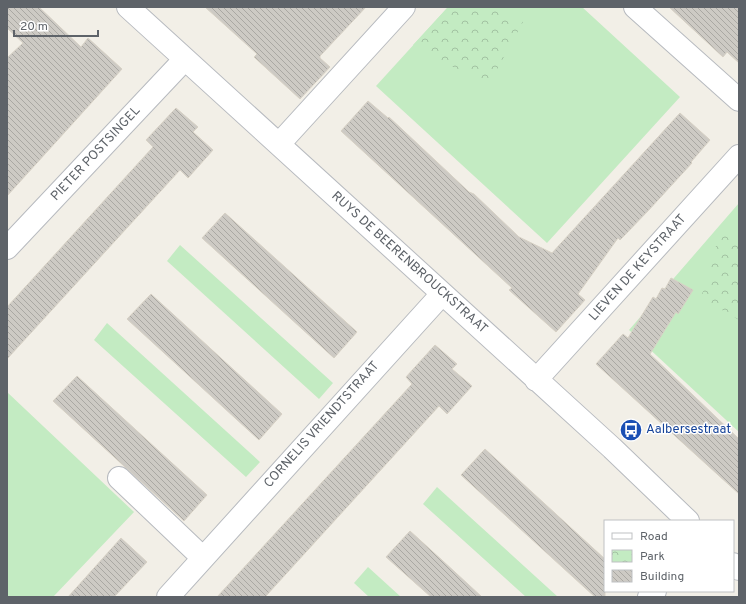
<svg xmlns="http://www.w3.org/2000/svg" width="746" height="604" viewBox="0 0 746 604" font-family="Overpass,sans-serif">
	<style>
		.green { fill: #c3ebc2 }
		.park { fill: url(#park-crowns) }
		.building { fill: url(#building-back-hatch); stroke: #d7d1c5 }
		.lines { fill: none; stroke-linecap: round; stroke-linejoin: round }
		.minor-casing { stroke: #b7babf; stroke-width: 24 }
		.minor { stroke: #fff; stroke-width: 22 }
		.labels { text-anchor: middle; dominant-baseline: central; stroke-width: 3; stroke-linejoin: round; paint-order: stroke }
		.street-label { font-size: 13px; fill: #5e6369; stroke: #fff }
		.transit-label { font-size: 13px; fill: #164399; stroke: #fff; text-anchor: start }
	</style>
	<defs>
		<pattern id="park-crowns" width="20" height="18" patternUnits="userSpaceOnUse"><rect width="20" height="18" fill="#c3ebc2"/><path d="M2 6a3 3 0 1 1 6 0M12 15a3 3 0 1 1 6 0" fill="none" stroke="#a2c2a2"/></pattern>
		<pattern id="building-back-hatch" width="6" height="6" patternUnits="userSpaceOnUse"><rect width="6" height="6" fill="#cdcac4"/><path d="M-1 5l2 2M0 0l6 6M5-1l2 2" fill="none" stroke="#aaa8a3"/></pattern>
	</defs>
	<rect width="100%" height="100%" fill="#f2efe7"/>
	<!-- green -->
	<path class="green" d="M 448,7 L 582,7 L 680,97 L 547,243 L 376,86 Z
		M 739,203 L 739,432 L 629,330 Z
		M 180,245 L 333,383 L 319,399 L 167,261 Z
		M 107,323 L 260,462 L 246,477 L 94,340 Z
		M 7,392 L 134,512 L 53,597 L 7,597 Z
		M 437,487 L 558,597 L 526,597 L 423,504 Z
		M 368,567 L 401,597 L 369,597 L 354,583 Z"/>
	<!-- park -->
	<path class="park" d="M 448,7 L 497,7 L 523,22 L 488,86 L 413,45 Z
		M 725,229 L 739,238 L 739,320 L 700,297 L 714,272 L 705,267 Z"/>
	<!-- building -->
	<path class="building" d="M 7,7 L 39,7 L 81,47 L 88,38 L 122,69 L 7,196 L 7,58 L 23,43 L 7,28 Z
		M 205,7 L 366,7 L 320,56 L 320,58 L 330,67 L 300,99 L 254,57 L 257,54 Z
		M 669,7 L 739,7 L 739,63 L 727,52 L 723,57 Z
		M 368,101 L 388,118 L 389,117 L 469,192 L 474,194 L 519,237 L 552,253 L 680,113 L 710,140 L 691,162 L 692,163 L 647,212 L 620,240 L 618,238 L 578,294 L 585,300 L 556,332 L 509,290 L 512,288 L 341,131 Z
		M 176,108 L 198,127 L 193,132 L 213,150 L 188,178 L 180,170 L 7,359 L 7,307 L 153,147 L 146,140 Z
		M 225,213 L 357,332 L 334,358 L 202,238 Z
		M 671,278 L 693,290 L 678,314 L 676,312 L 650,354 L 739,439 L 739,494 L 596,364 L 623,334 L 628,338 L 653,297 L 656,299 L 662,288 L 665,289 Z
		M 151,294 L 282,414 L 259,440 L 127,319 Z
		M 435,345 L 457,364 L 452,369 L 472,386 L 447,414 L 439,406 L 265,597 L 217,597 L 412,384 L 406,377 Z
		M 77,376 L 207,495 L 184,521 L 53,401 Z
		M 485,449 L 605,559 L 605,597 L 595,597 L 461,475 Z
		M 410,531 L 443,561 L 482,597 L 431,597 L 386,557 Z
		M 121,538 L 147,562 L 114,597 L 68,597 Z"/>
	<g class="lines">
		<!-- minor casing -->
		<g class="minor-casing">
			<path id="minor" d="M 128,7 L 612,448 L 688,521
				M 635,7 L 739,100
				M 279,144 L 404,7
				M 7,248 L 185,59
				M 536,380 L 739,156
				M 119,478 L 203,558
				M 733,564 L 739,569
				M 168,597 L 442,294
				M 649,597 L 655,591"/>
		</g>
		<!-- minor -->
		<use href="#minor" class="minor"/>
	</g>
	<!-- icons -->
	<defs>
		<g id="bus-disc" transform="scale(1.15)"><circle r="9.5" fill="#1a4fb4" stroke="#fff"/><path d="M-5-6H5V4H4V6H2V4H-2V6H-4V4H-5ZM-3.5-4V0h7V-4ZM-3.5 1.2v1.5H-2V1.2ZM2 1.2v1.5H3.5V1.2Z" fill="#fff"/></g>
	</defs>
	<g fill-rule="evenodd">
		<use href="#bus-disc" x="631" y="430"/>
	</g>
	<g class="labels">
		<!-- street labels -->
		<g class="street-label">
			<text transform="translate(96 154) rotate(-47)">PIETER POSTSINGEL</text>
			<text transform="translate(409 263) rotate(42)">RUYS DE BEERENBROUCKSTRAAT</text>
			<text transform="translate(638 268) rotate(-48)">LIEVEN DE KEYSTRAAT</text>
			<text transform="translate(322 425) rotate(-48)">CORNELIS VRIENDTSTRAAT</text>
		</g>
		<!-- transit labels -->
		<g class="transit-label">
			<text x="646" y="430">Aalbersestraat</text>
		</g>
	</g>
	<!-- border -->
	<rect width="746" height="604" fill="none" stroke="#5e6369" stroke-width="16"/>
	<!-- legend -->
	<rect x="604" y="520" width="130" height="72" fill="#ffffff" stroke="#bfc1c3"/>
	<rect x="612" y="533" width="20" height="6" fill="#ffffff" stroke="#bfc1c3"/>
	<text x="640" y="540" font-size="12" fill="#5e6369">Road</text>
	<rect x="612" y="550" width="20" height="12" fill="url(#park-crowns)" stroke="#bfc1c3"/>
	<text x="640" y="560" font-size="12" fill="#5e6369">Park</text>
	<rect x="612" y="570" width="20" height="12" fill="url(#building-back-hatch)" stroke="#bfc1c3"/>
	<text x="640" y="580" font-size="12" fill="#5e6369">Building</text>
	<!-- scale -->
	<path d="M14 30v6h84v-6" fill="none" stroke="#5e6369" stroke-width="2"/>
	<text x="20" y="30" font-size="12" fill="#5e6369" stroke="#ffffff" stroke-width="3" paint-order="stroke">20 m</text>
</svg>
